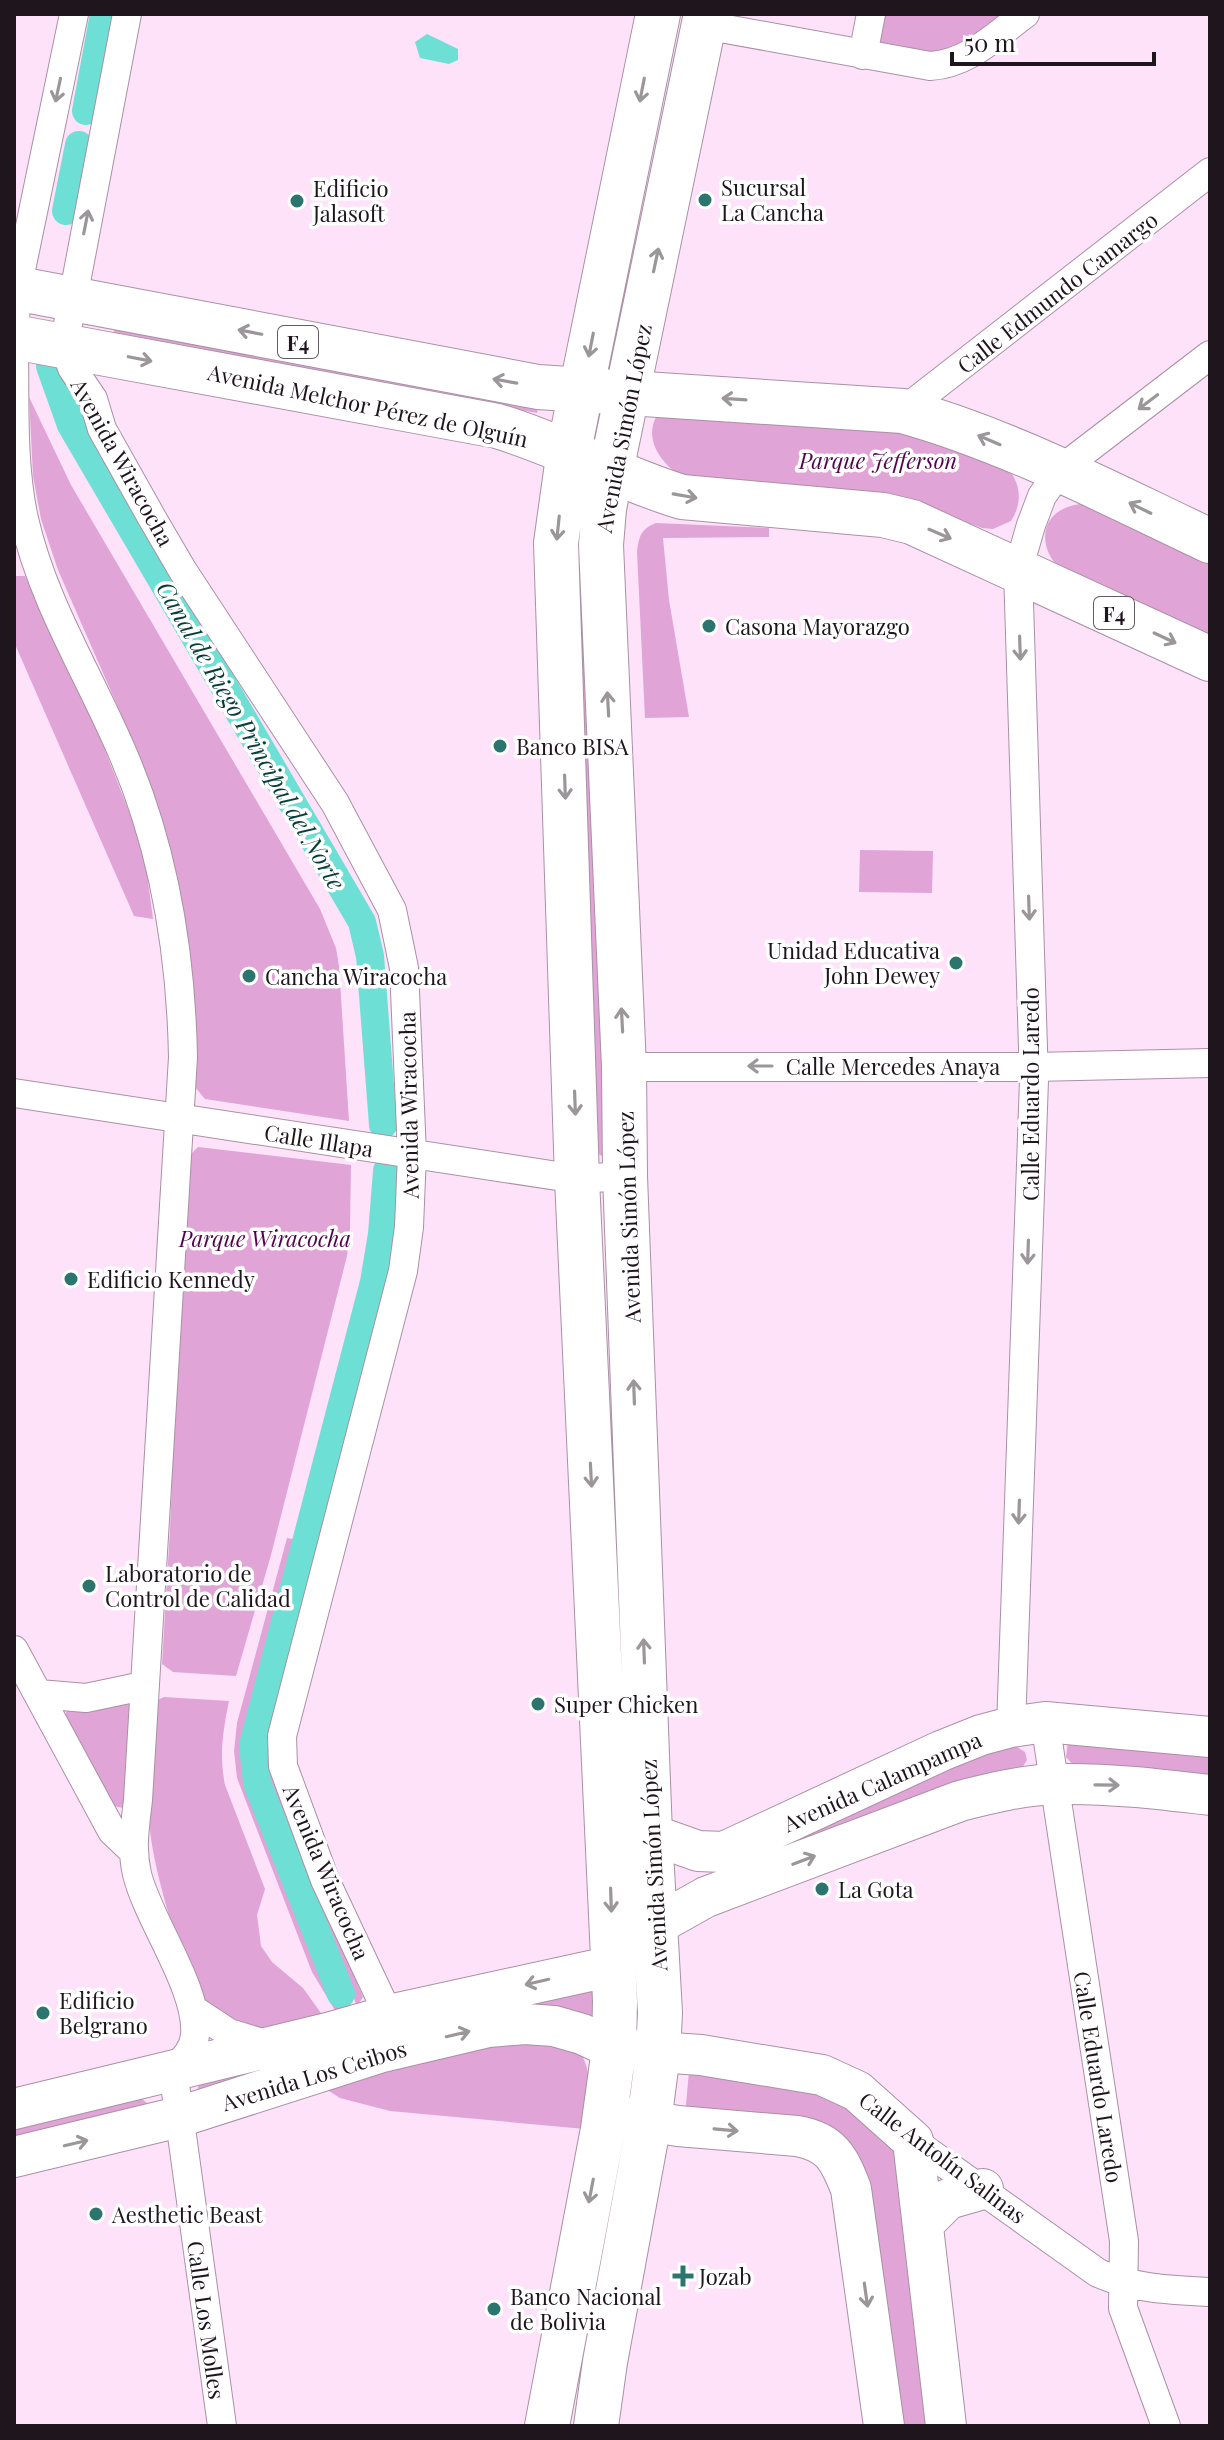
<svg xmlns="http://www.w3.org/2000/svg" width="1224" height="2440" viewBox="0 0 1224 2440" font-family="'Playfair Display',serif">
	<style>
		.green { fill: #e0a4d7 }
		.water { fill: #6ddfd5 }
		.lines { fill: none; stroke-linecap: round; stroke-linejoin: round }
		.canal { stroke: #6ddfd5; stroke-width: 28 }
		.street-casing { stroke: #aa90a5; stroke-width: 30 }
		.secondary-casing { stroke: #aa90a5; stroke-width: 42 }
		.primary-casing { stroke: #aa90a5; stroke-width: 46 }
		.highway-casing { stroke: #aa90a5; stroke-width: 46 }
		.street { stroke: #fff; stroke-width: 28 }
		.secondary { stroke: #fff; stroke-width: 40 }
		.primary { stroke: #fff; stroke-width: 44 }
		.highway { stroke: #fff; stroke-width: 44 }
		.oneway { stroke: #9a9699 }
		.poi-dot { fill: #2c746e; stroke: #fff; stroke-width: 3 }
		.labels { text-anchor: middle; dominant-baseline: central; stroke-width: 7; stroke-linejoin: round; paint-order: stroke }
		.shield { fill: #fff; stroke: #625b61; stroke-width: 2 }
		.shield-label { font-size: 20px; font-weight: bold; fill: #1f151d }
		.poi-label { font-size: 22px; fill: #1f151d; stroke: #fff; text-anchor: start }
		.street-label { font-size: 22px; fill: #1f151d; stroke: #fff }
		.park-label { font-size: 22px; font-style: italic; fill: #53034d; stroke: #fff }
		.water-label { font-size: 24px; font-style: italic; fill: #063e3a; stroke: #fff }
	</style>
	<rect width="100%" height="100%" fill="#fee2f9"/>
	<!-- green -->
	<path class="green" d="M 883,14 L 1007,14 L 952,53 L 889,52 L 878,41 Z
		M 116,325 L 539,402 L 537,413 L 113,335 Z
		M 29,397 L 71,485 L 320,909 L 336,948 L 339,966 L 349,1121 L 205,1099 L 194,1086 L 197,1052 L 193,1003 L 169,849 L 141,760 L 58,570 L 41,519 L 33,476 Z
		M 659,412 L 880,425 L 1006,466 C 1021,483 1023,502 1011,521 L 993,529 L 982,528 L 916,504 L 687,480 C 664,467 640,440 659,412 Z
		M 576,502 L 582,502 L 607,1153 L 602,1156 L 597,1153 Z
		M 1080,504 L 1090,505 L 1210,561 L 1210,639 L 1059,568 C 1035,542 1042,509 1080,504 Z
		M 656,523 L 769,528 L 769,537 L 663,538 L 669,600 L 689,717 L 645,718 L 637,552 C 639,536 641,529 656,523 Z
		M 14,576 L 25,576 L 86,701 L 133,822 L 146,866 L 153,919 L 134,916 L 14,642 Z
		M 860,850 L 933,851 L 932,893 L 859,892 Z
		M 198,1147 L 351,1165 L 350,1228 L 347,1256 L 271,1555 L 236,1676 L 173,1672 L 162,1664 L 170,1529 L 185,1160 Z
		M 287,1538 L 293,1539 L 248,1722 L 244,1751 L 247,1775 L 344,2010 L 336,2012 L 312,1972 L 237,1778 L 234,1751 L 237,1723 Z
		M 312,1544 L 321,1546 L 276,1728 L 324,1906 L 363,1997 L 357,2006 L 263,1775 L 261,1751 Z
		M 164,1697 L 229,1701 C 223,1730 219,1756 225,1785 L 265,1889 L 257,1915 L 261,1946 L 272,1962 L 303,1988 L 326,2020 C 313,2023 271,2035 260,2032 C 250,2030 211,2011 206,2004 C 182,1971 154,1871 150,1830 C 146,1788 153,1744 156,1701 Z
		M 131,1704 L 128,1800 L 123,1808 L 114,1806 L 64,1716 L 69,1708 L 83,1709 Z
		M 1068,1742 L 1210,1746 L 1210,1780 L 1075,1767 L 1066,1757 Z
		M 1011,1743 L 1025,1752 L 1027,1760 L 1022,1768 L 754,1861 L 751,1855 L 998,1744 Z
		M 575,1989 L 594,1991 L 594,2016 L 590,2022 L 197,2091 L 200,2081 Z
		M 504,2040 L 576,2047 C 596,2071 588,2100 585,2129 L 390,2111 L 340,2098 L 318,2084 Z
		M 689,2071 L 780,2082 L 849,2105 L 897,2150 L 936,2426 L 895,2426 L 851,2160 L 685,2116 Z
		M 141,2098 L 147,2103 L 147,2110 L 14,2144 L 14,2124 Z"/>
	<!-- water -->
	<path class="water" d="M 427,34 L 458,49 L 458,60 L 449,64 L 420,58 L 415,42 Z"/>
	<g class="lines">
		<!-- canal -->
		<path class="canal" d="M 86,111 L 104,14
			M 66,211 L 79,145
			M 50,366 L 71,425 L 362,922 L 370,956 L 383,1125
			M 341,1994 L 257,1783 L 253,1745 L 374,1282 L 382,1234 L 387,1171"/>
		<!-- street casing -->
		<g class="street-casing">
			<path id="street" d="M 127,14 L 64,345 L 72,368 L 93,399 L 102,429 L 152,518 L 183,571 L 335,803 L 392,910 L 404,968 L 412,1154 L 409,1227 L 403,1271 L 282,1736 L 283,1766 L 325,1880 L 389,2016
				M 704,25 L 930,66 C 968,64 995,36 1025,14
				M 863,55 L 871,14
				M 14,335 L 17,289 L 74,14
				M 14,349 C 15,404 12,465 24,519 C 43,603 90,676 123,754 C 164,849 181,954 183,1057 L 138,1800 C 135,1826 131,1848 137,1874 C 148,1920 199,1989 195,2035 C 194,2050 183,2060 173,2070 L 222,2426
				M 903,411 L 1210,172
				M 624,1067 L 1034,1067 L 1210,1063
				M 14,1093 L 577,1179 L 625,1176
				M 14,1650 L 112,1831 L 132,1850
				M 39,1694 L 86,1698 L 143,1686
				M 1045,1722 L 1124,2241 L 1123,2308 L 1166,2426
				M 1011,1727 L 1034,1080 L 1018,570 L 1031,525 L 1042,496 L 1060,470 L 1210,355
				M 194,2010 L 229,2033 L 269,2045
				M 913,2141 L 1098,2273 C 1135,2289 1170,2290 1210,2292"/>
		</g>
		<!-- secondary casing -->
		<g class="secondary-casing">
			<path id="secondary" d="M 621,1834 L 650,1834 L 698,1851 L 724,1852 L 941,1751 L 981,1735 L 1011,1727 L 1045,1722 L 1210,1737
				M 656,1925 L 706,1897 L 960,1801 C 991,1793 1024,1785 1057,1784 C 1108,1783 1159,1789 1210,1795
				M 14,2109 L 328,2033 L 398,2013 L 613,1966
				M 617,2116 L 678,2126 L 797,2136 C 831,2142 839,2158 851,2189 L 884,2426
				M 14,2157 L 179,2117 L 382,2052 L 488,2027 L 525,2024 L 554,2026 L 582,2034 L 614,2049 L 701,2055 L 822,2075 L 857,2091 L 913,2141 L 946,2426
				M 924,2223 L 948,2199 L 983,2189"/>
		</g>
		<!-- primary casing -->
		<g class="primary-casing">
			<path id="primary" d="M 547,2426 L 603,2129 L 614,2049 L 615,2001 L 577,1179 L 556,543 L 569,450 L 658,14
				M 596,2426 L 605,2362 L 649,2122 L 658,2053 L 660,2013 L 650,1834 L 625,1176 L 624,1067 L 601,545 L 604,509 L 611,471 L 706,14"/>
		</g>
		<!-- highway casing -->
		<g class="highway-casing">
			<path id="highway" d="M 14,288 L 538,387 L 903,411 C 1010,441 1110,494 1210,541
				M 14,337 L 497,426 C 561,445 619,478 682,497 L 883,515 L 912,522 L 1210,659"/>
		</g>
		<!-- street -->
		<use href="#street" class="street"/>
		<!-- secondary -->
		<use href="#secondary" class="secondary"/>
		<!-- primary -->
		<use href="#primary" class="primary"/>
		<!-- highway -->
		<use href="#highway" class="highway"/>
	</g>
	<!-- one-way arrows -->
	<defs><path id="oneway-shaft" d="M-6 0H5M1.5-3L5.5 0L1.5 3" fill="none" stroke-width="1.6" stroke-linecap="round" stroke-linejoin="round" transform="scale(2)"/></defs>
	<g class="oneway">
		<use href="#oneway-shaft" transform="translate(58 90) rotate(102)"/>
		<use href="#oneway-shaft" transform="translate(642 90) rotate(101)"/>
		<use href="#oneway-shaft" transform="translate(86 222) rotate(-79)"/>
		<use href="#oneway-shaft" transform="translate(656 260) rotate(-78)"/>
		<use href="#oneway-shaft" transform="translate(250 332) rotate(-169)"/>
		<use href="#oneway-shaft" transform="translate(591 345) rotate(101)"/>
		<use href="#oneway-shaft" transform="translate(140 359) rotate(11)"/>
		<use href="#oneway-shaft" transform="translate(505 381) rotate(-170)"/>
		<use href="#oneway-shaft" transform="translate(734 399) rotate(-176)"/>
		<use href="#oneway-shaft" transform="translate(1148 402) rotate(143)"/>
		<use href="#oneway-shaft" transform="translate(989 440) rotate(-157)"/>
		<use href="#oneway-shaft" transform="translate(685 496) rotate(10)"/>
		<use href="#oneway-shaft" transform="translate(1140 508) rotate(-154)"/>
		<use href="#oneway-shaft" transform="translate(558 528) rotate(96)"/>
		<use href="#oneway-shaft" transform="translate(940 534) rotate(23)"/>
		<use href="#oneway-shaft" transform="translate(1165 638) rotate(25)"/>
		<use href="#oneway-shaft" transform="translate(1020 648) rotate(88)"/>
		<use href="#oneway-shaft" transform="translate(608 704) rotate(-93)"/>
		<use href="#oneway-shaft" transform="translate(565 787) rotate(88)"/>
		<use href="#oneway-shaft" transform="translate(1029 908) rotate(88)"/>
		<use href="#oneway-shaft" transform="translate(622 1020) rotate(-93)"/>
		<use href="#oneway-shaft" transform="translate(760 1066) rotate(-180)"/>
		<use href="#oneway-shaft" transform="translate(575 1103) rotate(88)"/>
		<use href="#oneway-shaft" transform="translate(1028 1252) rotate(92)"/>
		<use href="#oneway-shaft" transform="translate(634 1392) rotate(-92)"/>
		<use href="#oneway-shaft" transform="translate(591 1475) rotate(87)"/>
		<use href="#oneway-shaft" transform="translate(1019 1512) rotate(92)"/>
		<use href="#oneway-shaft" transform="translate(644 1651) rotate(-92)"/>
		<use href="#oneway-shaft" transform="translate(1107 1785) rotate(1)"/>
		<use href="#oneway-shaft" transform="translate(804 1860) rotate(-21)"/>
		<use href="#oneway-shaft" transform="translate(611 1900) rotate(88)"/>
		<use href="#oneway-shaft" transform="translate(537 1982) rotate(167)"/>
		<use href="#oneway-shaft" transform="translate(458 2034) rotate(-13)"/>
		<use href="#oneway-shaft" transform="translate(726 2130) rotate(5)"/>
		<use href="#oneway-shaft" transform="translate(76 2143) rotate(-13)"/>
		<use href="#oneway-shaft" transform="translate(591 2191) rotate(101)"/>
		<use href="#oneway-shaft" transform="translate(866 2295) rotate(82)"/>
	</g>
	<!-- markers -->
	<g class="poi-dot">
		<circle cx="705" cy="200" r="8"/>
		<circle cx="297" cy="201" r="8"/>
		<circle cx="709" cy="626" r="8"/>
		<circle cx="500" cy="746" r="8"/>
		<circle cx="956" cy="963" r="8"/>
		<circle cx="249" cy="976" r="8"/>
		<circle cx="71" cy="1279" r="8"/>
		<circle cx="89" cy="1586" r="8"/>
		<circle cx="538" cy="1704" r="8"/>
		<circle cx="822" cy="1889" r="8"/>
		<circle cx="43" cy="2013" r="8"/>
		<circle cx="96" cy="2214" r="8"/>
		<path d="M679 2264h8v8h8v8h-8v8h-8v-8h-8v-8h8z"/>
		<circle cx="494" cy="2309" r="8"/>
	</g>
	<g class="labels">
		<!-- shield labels -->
		<g class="shield">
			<rect x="278" y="326" width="40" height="32" rx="6"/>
			<rect x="1094" y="597" width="40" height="32" rx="6"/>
		</g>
		<g class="shield-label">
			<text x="298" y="342">F4</text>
			<text x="1114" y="613">F4</text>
		</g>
		<!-- poi labels -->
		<g class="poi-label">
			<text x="721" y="187">Sucursal<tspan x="721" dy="25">La Cancha</tspan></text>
			<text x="313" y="188">Edificio<tspan x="313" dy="25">Jalasoft</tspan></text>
			<text x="725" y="626">Casona Mayorazgo</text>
			<text x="516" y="746">Banco BISA</text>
			<text x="940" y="950" text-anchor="end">Unidad Educativa<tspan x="940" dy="25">John Dewey</tspan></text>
			<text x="265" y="976">Cancha Wiracocha</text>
			<text x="87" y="1279">Edificio Kennedy</text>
			<text x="105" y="1573">Laboratorio de<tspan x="105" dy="25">Control de Calidad</tspan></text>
			<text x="554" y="1704">Super Chicken</text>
			<text x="838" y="1889">La Gota</text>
			<text x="59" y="2000">Edificio<tspan x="59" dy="25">Belgrano</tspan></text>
			<text x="112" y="2214">Aesthetic Beast</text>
			<text x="699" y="2276">Jozab</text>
			<text x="510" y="2296">Banco Nacional<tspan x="510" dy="25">de Bolivia</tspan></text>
		</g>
		<!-- street labels -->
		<g class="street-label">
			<text transform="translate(1057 292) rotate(-38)">Calle Edmundo Camargo</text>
			<text transform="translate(368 405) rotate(12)">Avenida Melchor Pérez de Olguín</text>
			<text transform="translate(623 428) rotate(-79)">Avenida Simón López</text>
			<text transform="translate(123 462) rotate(61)">Avenida Wiracocha</text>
			<text x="893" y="1066">Calle Mercedes Anaya</text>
			<text transform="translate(1030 1094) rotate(-90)">Calle Eduardo Laredo</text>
			<text transform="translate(408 1105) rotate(-91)">Avenida Wiracocha</text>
			<text transform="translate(319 1140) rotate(9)">Calle Illapa</text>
			<text transform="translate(628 1217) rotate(-92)">Avenida Simón López</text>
			<text transform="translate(882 1781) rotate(-24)">Avenida Calampampa</text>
			<text transform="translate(653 1865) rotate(-93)">Avenida Simón López</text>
			<text transform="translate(327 1872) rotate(67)">Avenida Wiracocha</text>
			<text transform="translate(314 2075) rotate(-17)">Avenida Los Ceibos</text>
			<text transform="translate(1099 2077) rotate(81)">Calle Eduardo Laredo</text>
			<text transform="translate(943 2157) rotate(37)">Calle Antolín Salinas</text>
			<text transform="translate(207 2320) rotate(82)">Calle Los Molles</text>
		</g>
		<!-- park labels -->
		<g class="park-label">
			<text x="878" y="460">Parque Jefferson</text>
			<text x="265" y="1238">Parque Wiracocha</text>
		</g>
		<!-- water labels -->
		<g class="water-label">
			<text transform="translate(252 735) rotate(60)">Canal de Riego Principal del Norte</text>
		</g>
	</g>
	<!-- border -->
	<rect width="1224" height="2440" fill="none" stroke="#1f151d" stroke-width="32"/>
	<!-- scale -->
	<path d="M952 52v12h202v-12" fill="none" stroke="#1f151d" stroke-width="4"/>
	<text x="964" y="52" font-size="24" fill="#1f151d" stroke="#ffffff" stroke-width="6" paint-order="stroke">50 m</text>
</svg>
